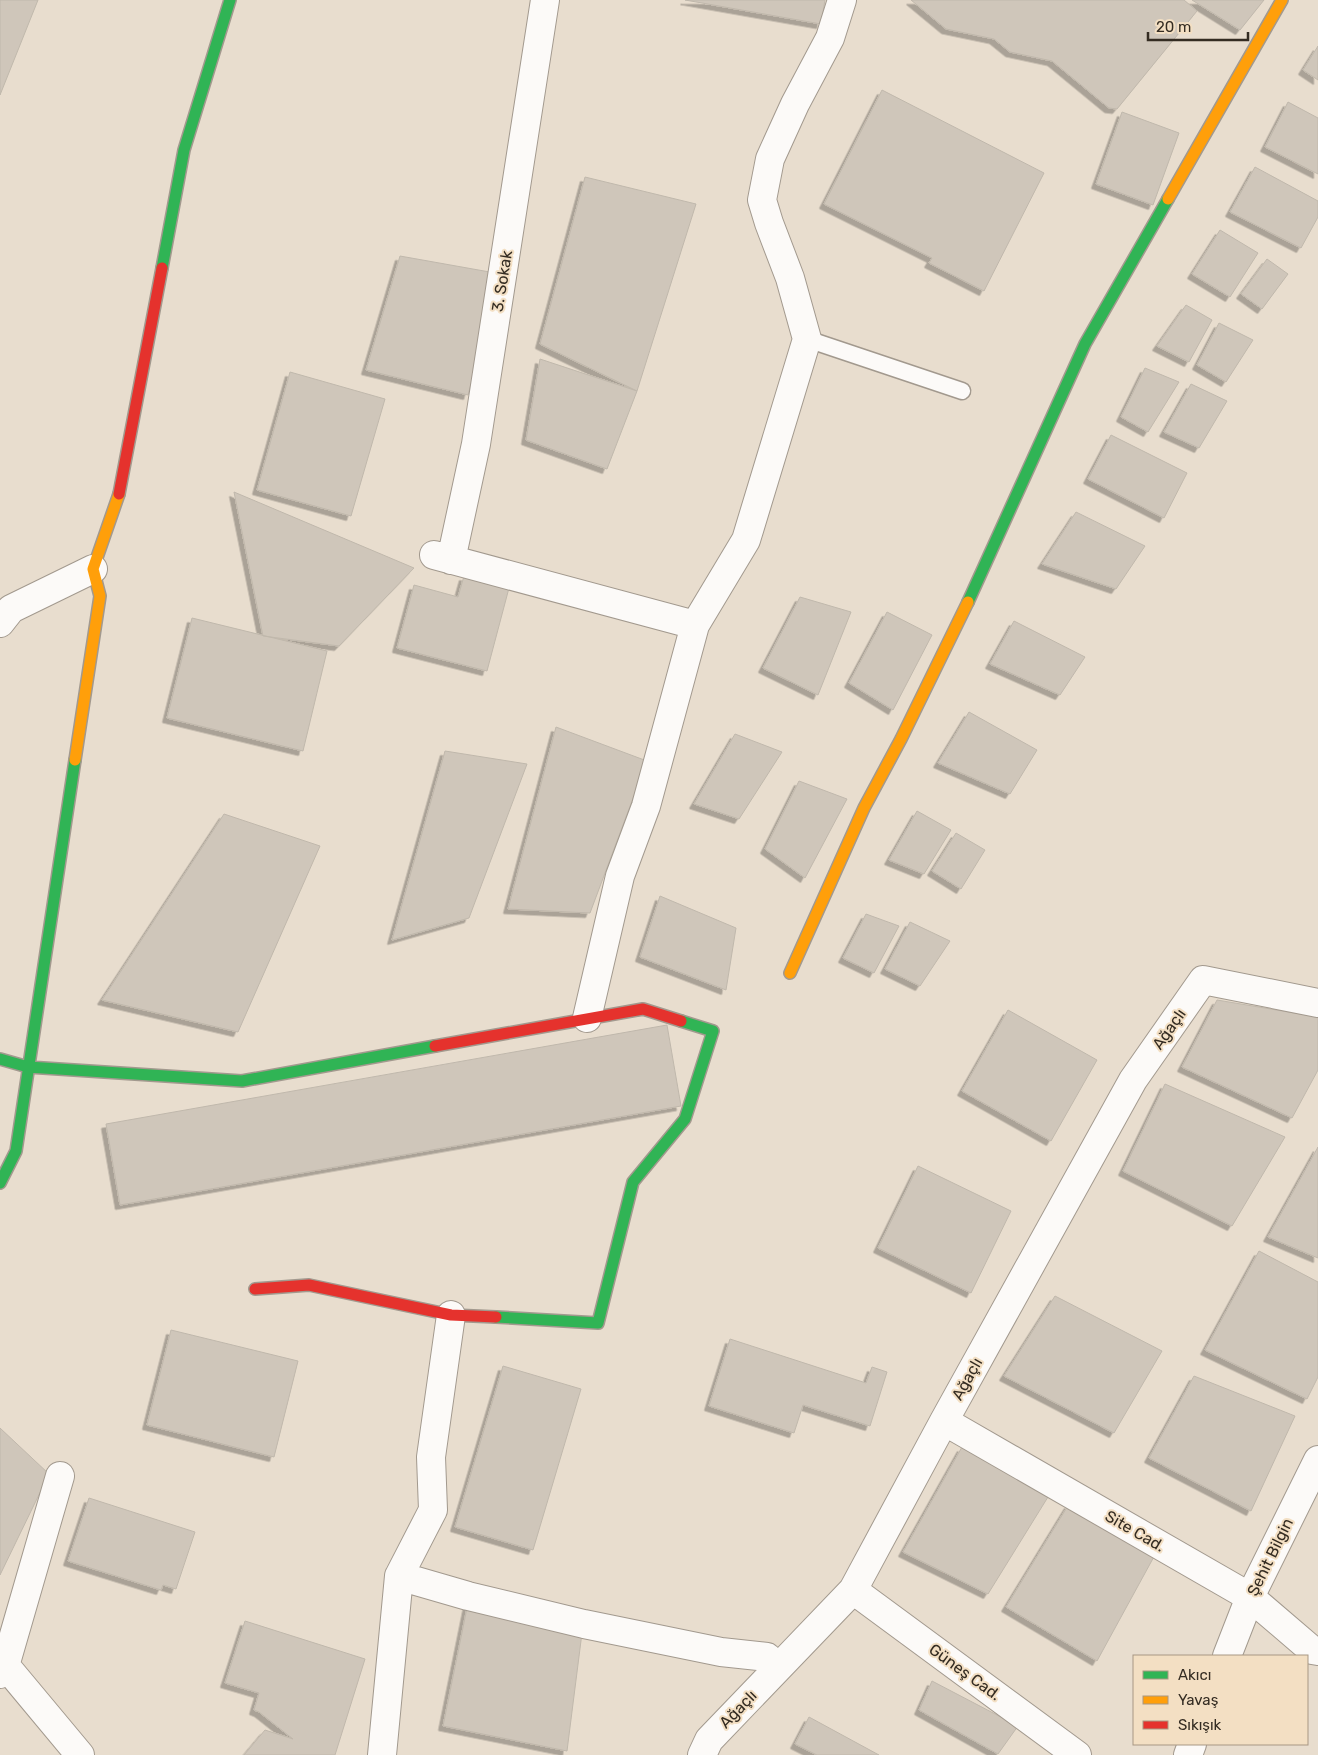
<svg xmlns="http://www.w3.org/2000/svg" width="1318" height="1755" viewBox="0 0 1318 1755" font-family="Rubik,sans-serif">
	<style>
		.building { fill: #cfc6ba; stroke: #c0b8ac; filter: url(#shadow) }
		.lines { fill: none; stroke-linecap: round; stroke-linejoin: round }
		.lane-casing { stroke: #a2998e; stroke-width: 19 }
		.street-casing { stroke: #a2998e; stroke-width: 30 }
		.fast-casing { stroke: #a2998e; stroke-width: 14 }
		.slow-casing { stroke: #a2998e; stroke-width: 14 }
		.jam-casing { stroke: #a2998e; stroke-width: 14 }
		.lane { stroke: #fcfaf8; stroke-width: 16 }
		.street { stroke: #fcfaf8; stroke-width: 28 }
		.fast { stroke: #30b455; stroke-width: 11 }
		.slow { stroke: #ff9f0a; stroke-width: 11 }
		.jam { stroke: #e5322d; stroke-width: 11 }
		.labels { text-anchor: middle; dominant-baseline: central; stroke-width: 4; stroke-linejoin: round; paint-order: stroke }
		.street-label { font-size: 16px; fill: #342c22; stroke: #f3dfc3 }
	</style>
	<defs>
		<filter id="shadow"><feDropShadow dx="-4.5" dy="4.5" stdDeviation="0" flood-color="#0004"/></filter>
	</defs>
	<rect width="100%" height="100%" fill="#e8ddce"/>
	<!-- building -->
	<path class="building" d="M 0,0 L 38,0 L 0,95 Z
		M 685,0 L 825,0 L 821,24 Z
		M 911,0 L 1184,0 L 1197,11 L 1117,109 L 1109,108 L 1052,61 L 1010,52 L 994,39 L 946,29 Z
		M 1192,0 L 1264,0 L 1240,30 Z
		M 1318,46 L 1318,80 L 1303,70 Z
		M 882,90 L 1044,173 L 984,291 L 929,263 L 932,258 L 824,204 Z
		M 1288,102 L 1318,118 L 1318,174 L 1265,147 Z
		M 1122,112 L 1179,133 L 1153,205 L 1096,184 Z
		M 1255,167 L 1318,201 L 1318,217 L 1301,248 L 1230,212 Z
		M 585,177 L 696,204 L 637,391 L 540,344 Z
		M 1220,230 L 1258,253 L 1230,297 L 1192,274 Z
		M 400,256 L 501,274 L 468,395 L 366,370 Z
		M 1267,259 L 1288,274 L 1262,309 L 1241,294 Z
		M 1186,305 L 1212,320 L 1189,362 L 1157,346 Z
		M 1219,323 L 1253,340 L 1226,382 L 1197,365 Z
		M 540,359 L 637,391 L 607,469 L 526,440 Z
		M 1145,368 L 1179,382 L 1148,432 L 1121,417 Z
		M 290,372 L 385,399 L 351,516 L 257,490 Z
		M 1191,384 L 1227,401 L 1199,448 L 1164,432 Z
		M 1111,435 L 1187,473 L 1164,518 L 1088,479 Z
		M 234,492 L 414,568 L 339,646 L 263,636 Z
		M 1076,512 L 1145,546 L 1116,589 L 1042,564 Z
		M 464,576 L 509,588 L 487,671 L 397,648 L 414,585 L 458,597 Z
		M 800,597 L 851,612 L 818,695 L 763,668 Z
		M 887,612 L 932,635 L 893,710 L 849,683 Z
		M 192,618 L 327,651 L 303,751 L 167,718 Z
		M 1014,621 L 1085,657 L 1060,695 L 990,664 Z
		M 969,712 L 1037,750 L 1010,794 L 938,763 Z
		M 556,727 L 647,761 L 590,913 L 508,909 Z
		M 735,734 L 782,752 L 739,819 L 694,804 Z
		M 445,751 L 527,764 L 469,918 L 392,940 Z
		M 799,781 L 847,799 L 805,878 L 765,849 Z
		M 917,811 L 951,830 L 924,874 L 889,860 Z
		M 224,814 L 320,846 L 238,1032 L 102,1000 Z
		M 956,833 L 985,850 L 961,889 L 932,871 Z
		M 660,896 L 736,928 L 726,990 L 640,957 Z
		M 866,914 L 899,926 L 874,973 L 843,958 Z
		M 910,922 L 950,941 L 920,986 L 885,969 Z
		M 1217,1000 L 1318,1017 L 1318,1070 L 1292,1118 L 1182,1067 Z
		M 1008,1010 L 1097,1060 L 1051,1141 L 962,1091 Z
		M 667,1025 L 681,1106 L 120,1205 L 106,1124 Z
		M 1165,1084 L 1285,1137 L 1232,1226 L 1123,1171 Z
		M 1318,1147 L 1318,1258 L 1268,1237 Z
		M 918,1166 L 1011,1211 L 971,1293 L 878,1248 Z
		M 1259,1251 L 1318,1282 L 1318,1377 L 1307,1399 L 1205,1350 Z
		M 1055,1296 L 1162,1351 L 1114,1433 L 1004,1376 Z
		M 171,1330 L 298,1361 L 274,1457 L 147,1425 Z
		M 730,1339 L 866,1383 L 872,1367 L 887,1372 L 870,1426 L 803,1405 L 794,1433 L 709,1406 Z
		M 503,1366 L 581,1389 L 533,1550 L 455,1527 Z
		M 1194,1376 L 1295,1416 L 1251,1511 L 1149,1458 Z
		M 0,1428 L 49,1474 L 0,1575 Z
		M 962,1447 L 1048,1497 L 988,1594 L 903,1552 Z
		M 89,1498 L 195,1532 L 176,1589 L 163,1585 L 161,1590 L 68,1561 Z
		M 1069,1504 L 1156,1553 L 1097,1661 L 1006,1607 Z
		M 469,1598 L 583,1625 L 567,1751 L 443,1726 Z
		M 245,1621 L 365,1659 L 335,1755 L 244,1755 L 265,1730 L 293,1739 L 259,1712 L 254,1710 L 259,1693 L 225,1683 Z
		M 932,1681 L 1018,1726 L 998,1754 L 919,1710 Z
		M 809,1717 L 879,1755 L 817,1755 L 795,1744 Z"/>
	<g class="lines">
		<!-- lane casing -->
		<g class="lane-casing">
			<path id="lane" d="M 807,339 L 962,391"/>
		</g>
		<!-- street casing -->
		<g class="street-casing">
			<path id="street" d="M 434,555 L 695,625
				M 451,560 L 476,444 L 545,0
				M 0,623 L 11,609 L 93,569
				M 587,1018 L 620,876 L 646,806 L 695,625 L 746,540 L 807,339 L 790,278 L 769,223 L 762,200 L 770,159 L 795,104 L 830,38 L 842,0
				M 944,1421 L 1250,1597 L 1312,1650 L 1318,1651
				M 399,1576 L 468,1596 L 584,1624 L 721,1652 L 767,1657 L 778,1668
				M 853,1590 L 1077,1755
				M 1227,1656 L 1250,1597 L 1318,1460
				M 0,1659 L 80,1755
				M 0,1674 L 5,1666 L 60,1476
				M 382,1755 L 399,1576 L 433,1510 L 431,1457 L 451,1315
				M 702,1755 L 709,1740 L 853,1590 L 944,1421 L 1133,1080 L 1203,980 L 1318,1003
				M 1188,1755 L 1192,1744"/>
		</g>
		<!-- fast casing -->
		<g class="fast-casing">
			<path id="fast" d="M 162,268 L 184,150 L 230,0
				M 968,602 L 1085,344 L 1168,199
				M 0,1059 L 28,1067 L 242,1081 L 435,1046
				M 0,1183 L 16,1151 L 75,760
				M 496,1317 L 598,1323 L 633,1182 L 685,1119 L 713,1031 L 681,1021"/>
		</g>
		<!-- slow casing -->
		<g class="slow-casing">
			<path id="slow" d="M 1168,199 L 1282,0
				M 75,760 L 100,596 L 93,569 L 119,494
				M 790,973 L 864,808 L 901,739 L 968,602"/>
		</g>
		<!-- jam casing -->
		<g class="jam-casing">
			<path id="jam" d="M 119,494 L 162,268
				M 435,1046 L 643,1009 L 681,1021
				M 255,1289 L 309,1285 L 451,1315 L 496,1317"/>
		</g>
		<!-- lane -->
		<use href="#lane" class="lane"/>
		<!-- street -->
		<use href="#street" class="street"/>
		<!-- fast -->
		<use href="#fast" class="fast"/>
		<!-- slow -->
		<use href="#slow" class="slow"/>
		<!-- jam -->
		<use href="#jam" class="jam"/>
	</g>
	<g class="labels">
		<!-- street labels -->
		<g class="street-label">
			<text transform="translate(502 281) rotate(-81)">3. Sokak</text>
			<text transform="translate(1169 1029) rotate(-55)">Ağaçlı</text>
			<text transform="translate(967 1379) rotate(-61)">Ağaçlı</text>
			<text transform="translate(1135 1531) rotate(30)">Site Cad.</text>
			<text transform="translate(1270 1557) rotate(-64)">Şehit Bilgin</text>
			<text transform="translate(965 1672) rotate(36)">Güneş Cad.</text>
			<text transform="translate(738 1709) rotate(-46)">Ağaçlı</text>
		</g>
	</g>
	<!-- legend -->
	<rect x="1133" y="1655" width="175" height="90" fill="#f3dfc3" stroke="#a79783"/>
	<rect x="1143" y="1671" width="25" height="8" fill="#30b455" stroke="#a79783"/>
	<text x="1178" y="1680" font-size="15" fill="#342c22">Akıcı</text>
	<rect x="1143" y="1696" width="25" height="8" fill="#ff9f0a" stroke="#a79783"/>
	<text x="1178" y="1705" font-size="15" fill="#342c22">Yavaş</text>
	<rect x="1143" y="1721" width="25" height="8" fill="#e5322d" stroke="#a79783"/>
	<text x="1178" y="1730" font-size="15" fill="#342c22">Sıkışık</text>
	<!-- scale -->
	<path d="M1148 32v8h100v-8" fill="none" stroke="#342c22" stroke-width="2.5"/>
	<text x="1156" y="32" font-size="15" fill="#342c22" stroke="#f3dfc3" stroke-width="4" paint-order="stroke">20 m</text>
</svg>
